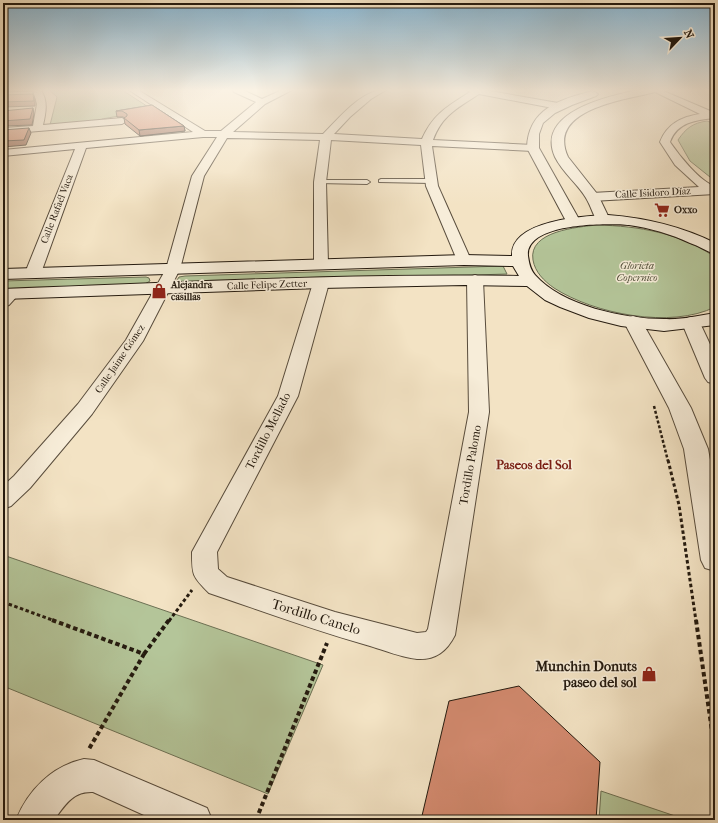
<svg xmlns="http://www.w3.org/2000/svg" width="718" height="823" viewBox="0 0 718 823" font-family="'IM FELL French Canon',serif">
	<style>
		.green { fill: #b4c599; stroke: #6c7054 }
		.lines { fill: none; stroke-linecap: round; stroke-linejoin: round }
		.service-casing { stroke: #584c3c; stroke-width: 2 }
		.minor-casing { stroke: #584c3c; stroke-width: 2 }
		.tertiary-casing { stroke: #584c3c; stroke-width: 2 }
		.secondary-casing { stroke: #241a0f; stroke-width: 2 }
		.path-far2 { stroke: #241a0f; stroke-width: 2.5; stroke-dasharray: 3 2; stroke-linecap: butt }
		.path-far1 { stroke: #241a0f; stroke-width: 3; stroke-dasharray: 3.5 2.5; stroke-linecap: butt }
		.path { stroke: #241a0f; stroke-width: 4; stroke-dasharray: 4.5 3; stroke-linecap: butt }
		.service { fill: #f7edd9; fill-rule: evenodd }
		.minor { fill: #f7edd9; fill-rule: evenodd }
		.tertiary { fill: #f7edd9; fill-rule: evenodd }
		.secondary { fill: #f7edd9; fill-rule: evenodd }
		.wall { fill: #b5775f; stroke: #241a0f }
		.shaded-wall { fill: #94614e; stroke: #241a0f }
		.building { fill: #d38a6f; stroke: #241a0f }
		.labels { text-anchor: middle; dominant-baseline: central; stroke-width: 3; stroke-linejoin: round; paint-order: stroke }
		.far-street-label { font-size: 10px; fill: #241a0f; stroke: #f7edd9 }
		.far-poi-label { font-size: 10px; font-weight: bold; fill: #241a0f; stroke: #f7edd9; text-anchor: start }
		.far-park-label { font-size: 10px; font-style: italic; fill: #4f4d38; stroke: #f7edd9 }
		.street-label { font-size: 12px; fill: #241a0f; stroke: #f7edd9 }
		.neighbourhood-label { font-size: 13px; font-weight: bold; fill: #7a1f14; stroke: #f7edd9 }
		.near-street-label { font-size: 14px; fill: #241a0f; stroke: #f7edd9 }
		.near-poi-label { font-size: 14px; font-weight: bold; fill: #241a0f; stroke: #f7edd9; text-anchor: end }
	</style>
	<rect width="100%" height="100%" fill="#f3e3c4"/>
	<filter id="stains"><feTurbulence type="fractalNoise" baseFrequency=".005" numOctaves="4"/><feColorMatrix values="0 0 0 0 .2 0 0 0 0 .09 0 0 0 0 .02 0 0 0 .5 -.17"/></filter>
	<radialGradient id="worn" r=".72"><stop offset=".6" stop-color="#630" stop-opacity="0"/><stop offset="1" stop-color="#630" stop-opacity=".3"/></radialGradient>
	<!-- green -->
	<path class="green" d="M 49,90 L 122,90 L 153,110 L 102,119 L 98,122 L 50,125 L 57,97 Z
		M 707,121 L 715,124 L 715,181 L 690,161 L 678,140 C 686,128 693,123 707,121 Z
		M 597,225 C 639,226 680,233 715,257 L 715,307 C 671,329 594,314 554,288 C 544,281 535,272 533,260 C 528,231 578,227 597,225 Z
		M 503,266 L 507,274 L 182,284 L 178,282 L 177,280 L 179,277 L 185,276 Z
		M 146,277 L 149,278 L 150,281 L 143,285 L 3,289 L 3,281 Z
		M 3,555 L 323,665 L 268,794 L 3,686 Z
		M 601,791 L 687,820 L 599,820 Z"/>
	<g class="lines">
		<!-- service casing -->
		<g class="service-casing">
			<path id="service" d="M 381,179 L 431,179 L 434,181 L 431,183 L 379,182 L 379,180 Z
				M 320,180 L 367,180 L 370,182 L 367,184 L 318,183 L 318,181 Z"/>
		</g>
		<!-- minor casing -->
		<g class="minor-casing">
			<path id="minor" d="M 33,90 L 41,90 C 48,101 46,112 43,125 L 122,118 L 127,121 L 122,124 L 3,134 L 3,128 L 33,126 L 37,104 Z
				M 129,90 L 138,90 L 205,131 L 221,131 L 256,102 L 234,92 L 233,90 L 243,90 L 262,99 L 282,90 L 292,90 L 265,104 L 233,132 L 323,134 C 339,118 363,88 386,90 L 371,99 L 350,117 L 334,134 L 422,139 C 433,114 448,106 470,92 L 467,90 L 484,90 L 558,103 L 563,106 L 558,109 L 479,94 C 458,108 442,115 433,140 L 533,145 L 538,148 L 533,151 L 432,146 L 438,186 L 471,260 L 469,263 L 464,264 L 459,263 L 457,260 L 426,186 L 421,145 L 331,140 L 326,182 L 328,264 L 326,267 L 321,268 L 316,267 L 314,264 L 314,182 L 320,140 L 227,138 L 204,176 L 180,269 L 143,341 L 92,414 L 30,488 L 11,506 L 3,509 L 3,486 L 14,476 L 78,404 L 126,340 L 166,269 L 192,176 L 217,137 L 203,137 L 86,148 L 41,273 L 38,276 L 33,278 L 28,276 L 25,273 L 75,149 L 3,156 L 3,150 L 193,132 Z
				M 651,90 L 661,90 L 715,113 L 715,118 C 696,120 677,122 670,142 C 678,154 701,183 715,186 L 715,194 L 592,201 L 588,200 L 586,197 L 588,194 L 592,193 L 699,187 L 675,165 L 660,142 C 667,124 681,117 700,114 Z
				M 475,275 L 480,277 L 483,280 L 489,412 L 455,635 C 447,651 436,660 417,659 C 404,658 383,650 370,646 C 316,631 262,611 209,593 C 192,576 192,575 192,552 L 278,396 L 313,283 L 316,280 L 321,278 L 326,280 L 329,283 L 298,396 L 217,552 L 218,569 L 227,577 L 335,612 L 417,633 L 426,632 L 428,629 L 469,412 L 467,280 L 470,277 Z
				M 11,289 L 17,291 L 19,294 L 9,305 L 3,307 L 3,293 Z
				M 84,759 L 94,760 L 207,808 L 212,820 L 155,820 L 93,792 C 73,791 65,805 54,820 L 16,820 C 28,790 52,766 84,759 Z"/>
		</g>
		<!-- tertiary casing -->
		<g class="tertiary-casing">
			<path id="tertiary" d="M 638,90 L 657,90 L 655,92 C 625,100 546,109 568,157 L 598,195 L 610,220 L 608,223 L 603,224 L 598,223 C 593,215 591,206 586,198 C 577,183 563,173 555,157 C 535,112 609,96 638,90 Z
				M 593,91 L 598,94 L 596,96 L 572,105 L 555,113 L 543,123 L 539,134 L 539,148 L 580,221 L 578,224 L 573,225 L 568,224 L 566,221 L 527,148 C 528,109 560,99 593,91 Z
				M 633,316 L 640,318 L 642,322 L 691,408 L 708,449 L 715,487 L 715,571 L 705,568 L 701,560 L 684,449 L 669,408 L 624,322 L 626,318 Z
				M 691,317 L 698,319 L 700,323 L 715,355 L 715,384 L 708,382 L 705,378 L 682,323 L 684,319 Z"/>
		</g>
		<!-- secondary casing -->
		<g class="secondary-casing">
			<path id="secondary" d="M 608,215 C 646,218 681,226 715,243 L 715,254 C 706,251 699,246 690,243 C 671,234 650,228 629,225 C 609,223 525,222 528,256 C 529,263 530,269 535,275 C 562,306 625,319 664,319 C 681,320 698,316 715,313 L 715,325 L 664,331 L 621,326 L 589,318 L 560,307 L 545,300 L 527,286 L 464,285 L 321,288 L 3,299 L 3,289 C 175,283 347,273 519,276 L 513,266 L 464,265 L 3,279 L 3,269 L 464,255 L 512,256 C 510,220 584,216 608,215 Z"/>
		</g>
		<!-- path-far2 -->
		<path class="path-far2" d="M 654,406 L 668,461"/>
		<!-- path-far1 -->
		<path class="path-far1" d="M 668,460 L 679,505 L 696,621
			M 3,602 L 55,621
			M 169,621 L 192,590"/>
		<!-- path -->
		<path class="path" d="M 52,620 L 144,654 L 89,749
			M 696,620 L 715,752
			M 144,654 L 169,620
			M 256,820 L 327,643"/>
		<!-- service -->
		<use href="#service" class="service"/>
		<!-- minor -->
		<use href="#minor" class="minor"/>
		<!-- tertiary -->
		<use href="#tertiary" class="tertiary"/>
		<!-- secondary -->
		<use href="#secondary" class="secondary"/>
	</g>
	<!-- wall -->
	<path class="wall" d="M 3,90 L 32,90 L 32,91 L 3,92 Z
		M 152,105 L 184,126 L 185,131 L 140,136 L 125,124 L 124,118 L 125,118 L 123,117 L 117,117 L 116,111 Z"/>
	<!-- shaded-wall -->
	<path class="shaded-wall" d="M 33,94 L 35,99 L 35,106 L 3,107 L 3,102 Z
		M 33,108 L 34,114 L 32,125 L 3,126 L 3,121 Z
		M 184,126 L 185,131 L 140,136 L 139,130 Z
		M 29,128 L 31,133 L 26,145 L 3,147 L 3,141 Z"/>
	<!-- building -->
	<path class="building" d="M 33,94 L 34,101 L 3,102 L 3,95 Z
		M 152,105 L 184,126 L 139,130 L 124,118 L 127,116 L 127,114 L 122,111 L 116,111 Z
		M 33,108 L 30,119 L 3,121 L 3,111 Z
		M 29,128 L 24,140 L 3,141 L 3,130 Z
		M 519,686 L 600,762 L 596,820 L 421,820 L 449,701 Z"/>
	<!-- sky -->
	<linearGradient id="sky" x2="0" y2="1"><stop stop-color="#89b8d5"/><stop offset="0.44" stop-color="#faf2e4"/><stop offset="1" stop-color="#faf2e4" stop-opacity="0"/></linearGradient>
	<rect width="718" height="205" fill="url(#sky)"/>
	<!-- icons -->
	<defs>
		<g id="supermarket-bare" transform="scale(1.2)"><path d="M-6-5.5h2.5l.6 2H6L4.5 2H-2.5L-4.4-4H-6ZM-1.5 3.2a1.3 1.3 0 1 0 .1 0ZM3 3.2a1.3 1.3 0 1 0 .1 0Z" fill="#8f2418" stroke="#f7edd9" stroke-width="2.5" paint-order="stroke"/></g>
		<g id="shop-bare" transform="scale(1.2)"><path d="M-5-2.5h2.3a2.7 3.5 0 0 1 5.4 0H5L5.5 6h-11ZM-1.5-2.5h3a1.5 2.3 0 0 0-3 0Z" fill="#8f2418" stroke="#f7edd9" stroke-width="2.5" paint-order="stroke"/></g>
	</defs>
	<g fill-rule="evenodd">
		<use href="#supermarket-bare" x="662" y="210"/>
		<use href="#shop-bare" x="159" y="291"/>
		<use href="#shop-bare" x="649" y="674"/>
	</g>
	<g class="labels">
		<!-- far-street labels -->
		<g class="far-street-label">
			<text transform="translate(653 193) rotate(-3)">Calle Isidoro Díaz</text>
			<text transform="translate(57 209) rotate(-69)">Calle Rafaél Vaca</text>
			<text transform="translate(267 285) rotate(-2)">Calle Felipe Zetter</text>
			<text transform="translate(120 359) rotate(-56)">Calle Jaime Gómez</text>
		</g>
		<!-- far-poi labels -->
		<g class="far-poi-label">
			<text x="674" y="210">Oxxo</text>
			<text x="171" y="285">Alejandra<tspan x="171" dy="12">casillas</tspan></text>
		</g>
		<!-- far-park labels -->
		<g class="far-park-label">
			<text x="637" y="266">Glorieta<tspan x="637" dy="12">Copernico</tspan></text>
		</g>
		<!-- street labels -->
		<g class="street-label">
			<text transform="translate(268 431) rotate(-63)">Tordillo Mellado</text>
			<text transform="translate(470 465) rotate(-80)">Tordillo Palomo</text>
		</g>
		<!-- neighbourhood labels -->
		<g class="neighbourhood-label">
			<text x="534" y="464">Paseos del Sol</text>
		</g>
		<!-- near-street labels -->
		<g class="near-street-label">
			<text transform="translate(316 617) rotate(17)">Tordillo Canelo</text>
		</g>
		<!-- near-poi labels -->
		<g class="near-poi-label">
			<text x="637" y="666">Munchin Donuts<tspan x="637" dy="16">paseo del sol</tspan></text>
		</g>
	</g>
	<!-- margin -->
	<rect width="718" height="823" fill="none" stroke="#f3e3c4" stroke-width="16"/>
	<rect x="4" y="4" width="710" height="815" fill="none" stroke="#241a0f" stroke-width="2"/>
	<rect x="8" y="8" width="702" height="807" fill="none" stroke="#241a0f"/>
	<!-- north arrow -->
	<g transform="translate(680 38) rotate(65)" stroke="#f7edd9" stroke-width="3" paint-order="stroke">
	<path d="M0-3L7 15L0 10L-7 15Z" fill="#241a0f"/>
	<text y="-6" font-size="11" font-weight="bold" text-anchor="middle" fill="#241a0f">N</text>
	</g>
	<rect width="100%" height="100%" filter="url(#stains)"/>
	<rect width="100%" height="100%" fill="url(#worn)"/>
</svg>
